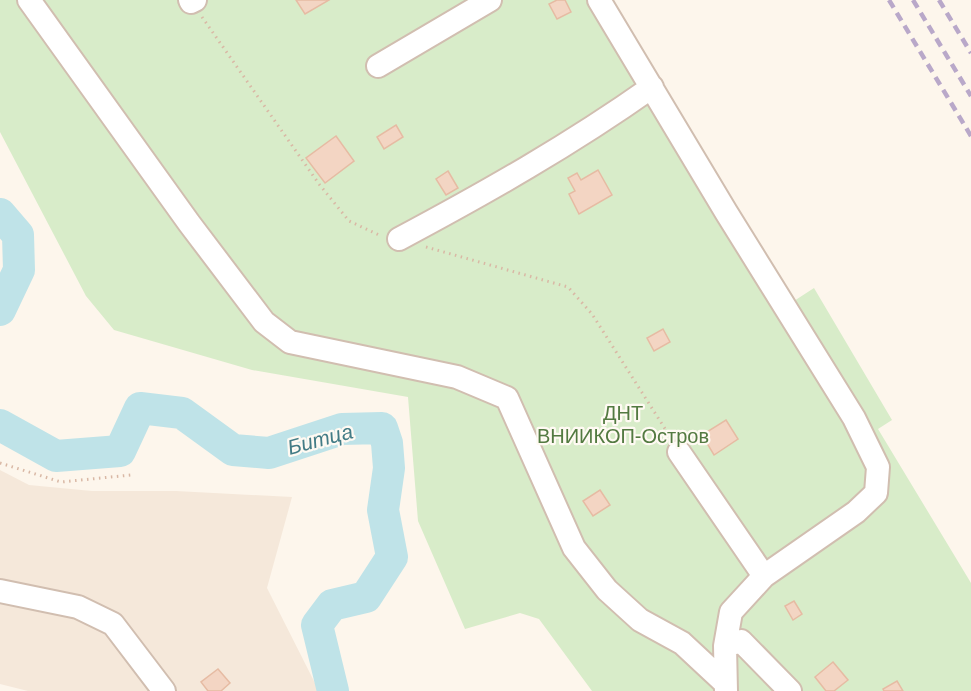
<svg xmlns="http://www.w3.org/2000/svg" width="971" height="691" viewBox="0 0 971 691" font-family="Arial,sans-serif">
	<style>
		.residential { fill: #f5e8da }
		.green { fill: #d8ecc9 }
		.lines { fill: none; stroke-linecap: round; stroke-linejoin: round }
		.river { stroke: #bfe3e8; stroke-width: 32 }
		.building { fill: #f3d5c3; stroke: #e6bba3; stroke-width: 1.5 }
		.minor-casing { stroke: #d1beb0; stroke-width: 26 }
		.path { stroke: #d9b8a5; stroke-width: 3; stroke-dasharray: 1.5 4.5; stroke-linecap: butt }
		.minor { stroke: #fff; stroke-width: 22 }
		.rail { stroke: #b9a8c9; stroke-width: 4.5; stroke-dasharray: 9 6; stroke-linecap: butt }
		.labels { text-anchor: middle; dominant-baseline: central; stroke-width: 4.5; stroke-linejoin: round; paint-order: stroke }
		.park-label { font-size: 20px; fill: #537a41; stroke: #fffaf3 }
		.water-label { font-size: 21px; font-style: italic; fill: #437c86; stroke: #fffaf3 }
	</style>
	<rect width="100%" height="100%" fill="#fdf6ec"/>
	<!-- residential -->
	<path class="residential" d="M 0,470 L 29,485 L 92,491 L 176,491 L 292,497 L 267,588 L 319,691 L 28,691 L 0,684 Z"/>
	<!-- green -->
	<path class="green" d="M 0,0 L 613,0 L 794,301 L 814,288 L 892,420 L 878,429 L 971,583 L 971,691 L 592,691 L 539,619 L 520,613 L 465,629 L 418,521 L 408,397 L 252,370 L 114,330 L 86,296 L 0,132 Z"/>
	<g class="lines">
		<!-- river -->
		<path class="river" d="M 0,214 L 18,235 L 19,270 L 0,310
			M 0,425 L 56,456 L 120,451 L 140,408 L 182,413 L 233,450 L 269,453 L 342,429 L 382,428 L 387,443 L 389,468 L 383,510 L 392,557 L 366,597 L 332,605 L 317,625 L 333,691"/>
	</g>
	<!-- building -->
	<path class="building" d="M 296,0 L 329,0 L 305,14 Z
		M 557,0 L 565,0 L 571,12 L 557,19 L 549,4 Z
		M 396,125 L 403,137 L 384,149 L 377,137 Z
		M 336,136 L 354,161 L 325,183 L 306,158 Z
		M 598,170 L 612,195 L 579,214 L 569,194 L 575,191 L 568,178 L 577,173 L 581,180 Z
		M 448,171 L 458,188 L 446,195 L 436,179 Z
		M 663,329 L 670,342 L 654,351 L 647,338 Z
		M 726,420 L 738,439 L 714,455 L 702,435 Z
		M 600,490 L 610,505 L 593,516 L 583,501 Z
		M 794,601 L 802,614 L 793,620 L 785,606 Z
		M 833,662 L 848,680 L 834,691 L 826,691 L 815,677 Z
		M 218,669 L 230,683 L 221,691 L 208,691 L 201,682 Z
		M 897,681 L 903,691 L 884,691 L 883,689 Z"/>
	<g class="lines">
		<!-- minor casing -->
		<g class="minor-casing">
			<path id="minor" d="M 29,0 L 189,223 L 264,322 L 290,342 L 457,377 L 507,398 L 574,548 L 607,590 L 640,620 L 682,643 L 725,683
				M 190,0 L 191,2 L 195,0
				M 599,0 L 726,212 L 854,418 L 878,467 L 876,493 L 856,512 L 764,576 L 731,612 L 725,646 L 726,691
				M 378,66 L 490,0
				M 399,239 C 487,192 570,145 652,87
				M 679,452 L 764,576
				M 0,591 L 78,607 L 113,624 L 164,691
				M 725,646 L 741,641 L 790,691"/>
		</g>
		<!-- path -->
		<path class="path" d="M 202,17 L 319,184 L 349,221 L 379,235
			M 426,247 L 568,287 L 592,314 L 669,435
			M 0,463 L 61,482 L 131,475"/>
		<!-- minor -->
		<use href="#minor" class="minor"/>
		<!-- rail -->
		<path class="rail" d="M 889,0 L 971,136
			M 913,0 L 971,96
			M 939,0 L 971,53"/>
	</g>
	<g class="labels">
		<!-- park labels -->
		<g class="park-label">
			<text x="623" y="413">ДНТ<tspan x="623" dy="23">ВНИИКОП-Остров</tspan></text>
		</g>
		<!-- water labels -->
		<g class="water-label">
			<text transform="translate(320 439) rotate(-15)">Битца</text>
		</g>
	</g>
</svg>
